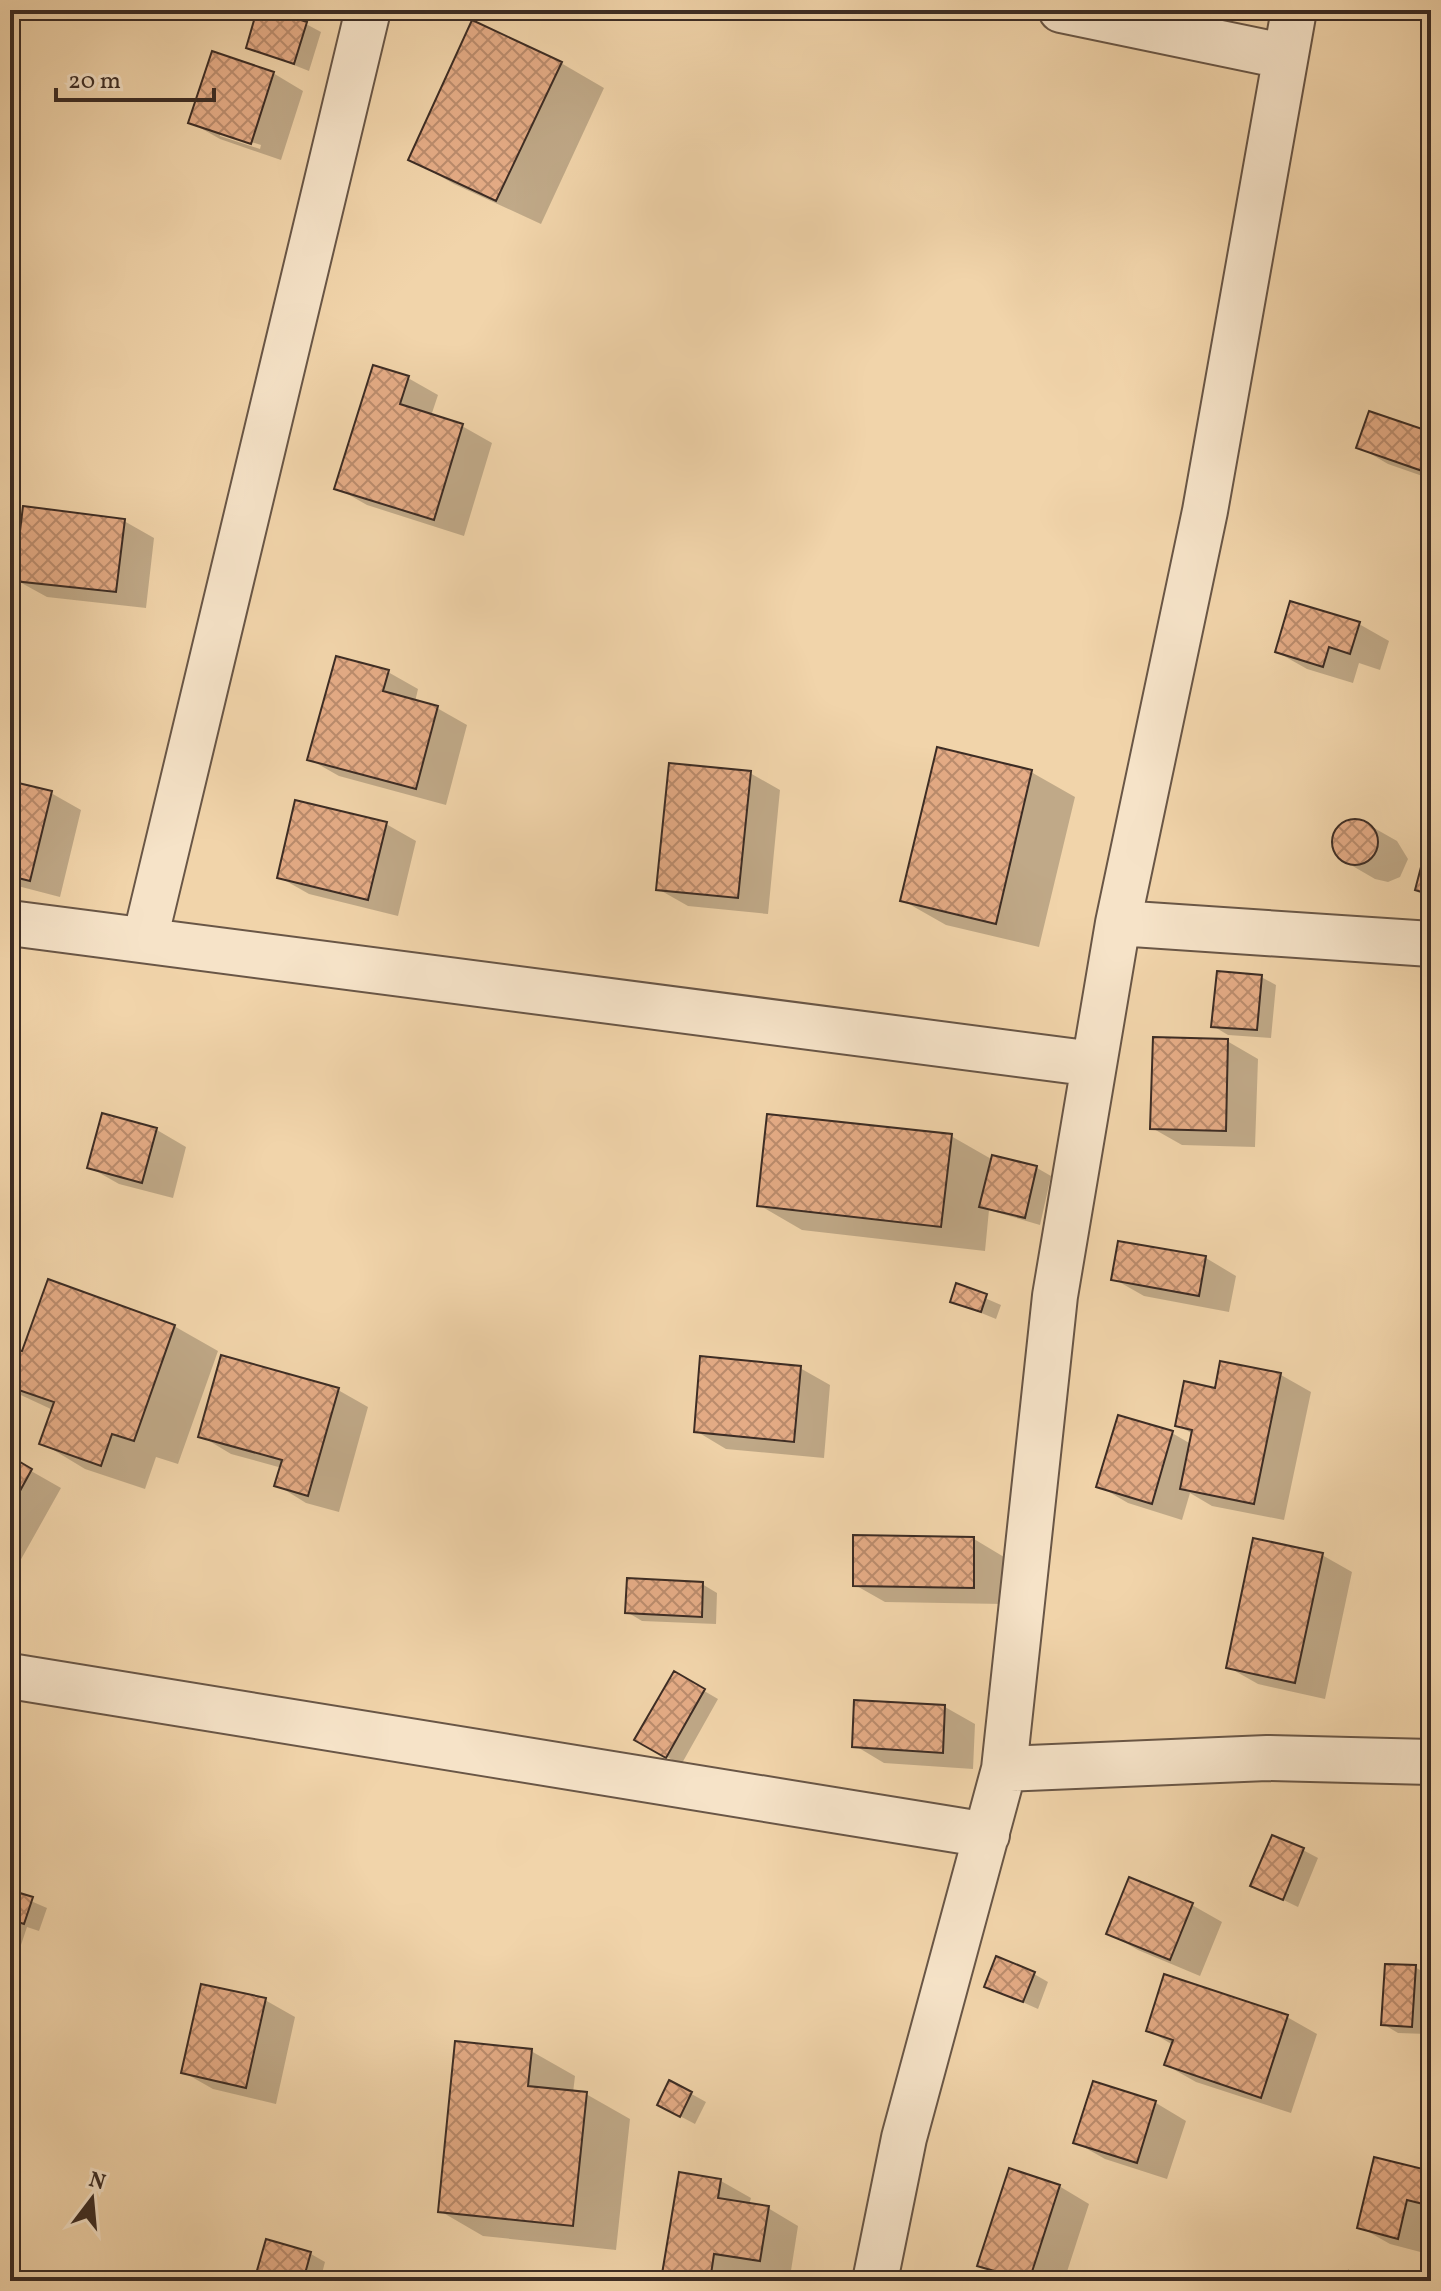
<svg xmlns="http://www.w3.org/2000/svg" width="1441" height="2291" viewBox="0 0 1441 2291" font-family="Vollkorn,serif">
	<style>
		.shadow { fill: #0003; fill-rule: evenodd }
		.building { fill: url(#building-cross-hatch); stroke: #3c2c24; stroke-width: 2 }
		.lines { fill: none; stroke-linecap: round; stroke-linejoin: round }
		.minor-casing { stroke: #695646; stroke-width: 48 }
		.minor { stroke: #f6e3c8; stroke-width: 44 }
	</style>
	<defs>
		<pattern id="building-cross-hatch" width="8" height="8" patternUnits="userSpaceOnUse" patternTransform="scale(2)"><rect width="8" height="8" fill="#e5ac86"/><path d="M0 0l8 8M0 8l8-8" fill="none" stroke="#bb8c6d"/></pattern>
	</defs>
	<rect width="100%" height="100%" fill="#f1d4aa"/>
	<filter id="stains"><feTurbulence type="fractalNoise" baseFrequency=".0025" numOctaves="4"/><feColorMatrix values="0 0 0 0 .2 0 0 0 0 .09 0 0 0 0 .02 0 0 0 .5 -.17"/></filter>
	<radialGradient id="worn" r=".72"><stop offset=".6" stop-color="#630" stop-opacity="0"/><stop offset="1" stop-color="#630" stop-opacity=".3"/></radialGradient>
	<!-- shadow -->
	<path class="shadow" d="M 259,10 L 306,24 L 321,32 L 309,71 L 248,47 Z
		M 561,63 L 604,88 L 541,224 L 454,184 L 410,159 Z
		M 273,73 L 303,91 L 281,160 L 220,139 L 190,122 ZM 220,132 L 261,145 L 260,149 L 220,136 Z
		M 408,378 L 438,395 L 431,416 L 462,426 L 492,443 L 464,536 L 367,505 L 337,488 Z
		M 1431,434 L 1431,479 L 1388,464 L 1359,447 Z
		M 124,521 L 154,538 L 146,608 L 47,597 L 16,580 Z
		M 1359,624 L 1389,641 L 1380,670 L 1359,663 L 1353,683 L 1307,669 L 1277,652 Z
		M 388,672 L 418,689 L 415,702 L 437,708 L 467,725 L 446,805 L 339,776 L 309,759 Z
		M 1031,772 L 1075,797 L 1039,947 L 946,925 L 902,900 Z
		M 750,773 L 780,790 L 768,914 L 688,906 L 658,889 Z
		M 10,783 L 51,793 L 81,810 L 60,897 L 10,884 Z
		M 1346,823 L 1367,824 L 1397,841 L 1408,859 L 1400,877 L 1388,882 L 1375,879 L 1344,861 L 1335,851 L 1334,838 Z
		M 386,824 L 416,841 L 398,916 L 309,894 L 279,877 Z
		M 1261,977 L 1276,985 L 1271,1038 L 1228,1035 L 1213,1026 Z
		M 1227,1041 L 1258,1059 L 1255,1147 L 1182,1145 L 1152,1128 Z
		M 103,1115 L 157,1130 L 186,1147 L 173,1198 L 119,1184 L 89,1167 Z
		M 951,1136 L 993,1160 L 993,1157 L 1037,1168 L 1051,1176 L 1040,1225 L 989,1210 L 985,1251 L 802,1230 L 759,1205 Z
		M 1120,1243 L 1206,1258 L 1236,1276 L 1229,1312 L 1144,1296 L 1114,1279 Z
		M 957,1286 L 1001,1305 L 996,1319 L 952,1301 Z
		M 174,1326 L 218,1351 L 178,1464 L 156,1457 L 145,1489 L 85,1469 L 42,1443 L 53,1410 L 10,1390 L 10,1352 L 23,1354 Z
		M 1222,1363 L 1281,1375 L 1311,1392 L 1284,1520 L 1212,1506 L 1190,1493 L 1182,1520 L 1128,1503 L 1099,1486 L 1172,1433 L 1191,1444 L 1193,1434 L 1177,1425 L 1217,1390 Z
		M 800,1368 L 830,1385 L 824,1458 L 726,1449 L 696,1431 Z
		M 338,1390 L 368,1407 L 339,1512 L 306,1503 L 277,1485 L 282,1468 L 231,1454 L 201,1436 Z
		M 10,1459 L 61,1488 L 10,1579 Z
		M 974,1539 L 1004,1557 L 1003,1604 L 885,1602 L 855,1585 Z
		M 1322,1555 L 1352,1572 L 1325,1699 L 1258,1684 L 1228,1667 Z
		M 702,1584 L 717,1593 L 716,1624 L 642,1621 L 627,1612 Z
		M 675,1674 L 718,1699 L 681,1765 L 636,1739 Z
		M 945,1707 L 975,1724 L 973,1769 L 884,1763 L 854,1745 Z
		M 1303,1850 L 1318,1858 L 1298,1907 L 1252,1885 Z
		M 10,1892 L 47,1908 L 39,1931 L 27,1927 L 21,1945 L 10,1942 Z
		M 1192,1905 L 1222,1922 L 1200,1976 L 1138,1950 L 1108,1933 Z
		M 1415,1967 L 1430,1976 L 1427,2034 L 1398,2033 L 1383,2024 Z
		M 1034,1974 L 1048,1982 L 1038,2009 L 986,1986 Z
		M 265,2000 L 295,2017 L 276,2104 L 213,2089 L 183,2072 Z
		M 1287,2017 L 1317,2034 L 1291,2113 L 1196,2082 L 1166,2065 L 1173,2045 L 1148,2030 Z
		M 531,2051 L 575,2076 L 573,2093 L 586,2094 L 630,2119 L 616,2250 L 483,2236 L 440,2211 Z
		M 670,2082 L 706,2102 L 695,2124 L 674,2113 Z
		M 1095,2084 L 1156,2103 L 1186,2121 L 1167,2179 L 1105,2159 L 1075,2142 Z
		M 1431,2173 L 1428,2254 L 1390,2244 L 1360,2227 Z
		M 721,2181 L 751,2198 L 749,2205 L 768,2208 L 798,2226 L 790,2277 L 744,2270 L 742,2281 L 679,2281 L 665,2273 Z
		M 1059,2186 L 1089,2204 L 1064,2281 L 1007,2281 L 979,2265 Z
		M 267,2241 L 311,2254 L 325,2262 L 320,2281 L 256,2281 Z"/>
	<!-- building -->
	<path class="building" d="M 257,10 L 270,10 L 307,22 L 294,64 L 246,48 Z
		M 472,20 L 562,62 L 496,201 L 408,160 Z
		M 212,51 L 274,72 L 251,144 L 188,123 Z
		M 373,365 L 409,376 L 400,404 L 463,424 L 434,520 L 334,489 Z
		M 1369,411 L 1431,432 L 1431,474 L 1356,448 Z
		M 23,506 L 125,519 L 116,592 L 14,581 Z
		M 1290,601 L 1360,622 L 1350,654 L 1329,647 L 1323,667 L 1275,652 Z
		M 336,656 L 389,670 L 383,691 L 438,706 L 416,789 L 307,760 Z
		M 937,747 L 1032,770 L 996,924 L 900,901 Z
		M 669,763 L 751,771 L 738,898 L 656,890 Z
		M 10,781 L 52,791 L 30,881 L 10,876 Z
		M 295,800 L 387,822 L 368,900 L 277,878 Z
		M1332 842a23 23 0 1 1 46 0a23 23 0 1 1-46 0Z
		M 1427,844 L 1431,845 L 1431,895 L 1415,890 Z
		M 1217,971 L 1262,975 L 1257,1030 L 1211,1027 Z
		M 1153,1037 L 1228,1039 L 1226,1131 L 1150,1129 Z
		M 102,1113 L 157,1128 L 142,1183 L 87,1168 Z
		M 767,1114 L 952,1134 L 941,1227 L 757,1206 Z
		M 992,1155 L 1037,1166 L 1025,1218 L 979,1207 Z
		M 1118,1241 L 1206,1256 L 1199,1296 L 1111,1280 Z
		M 48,1279 L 175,1325 L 134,1441 L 112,1434 L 101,1466 L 39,1444 L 54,1402 L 10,1387 L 10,1350 L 22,1351 Z
		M 956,1283 L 987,1294 L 981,1312 L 950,1302 Z
		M 221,1355 L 339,1388 L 308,1496 L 274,1486 L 282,1460 L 198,1437 Z
		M 700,1356 L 801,1366 L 794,1442 L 694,1432 Z
		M 1220,1361 L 1281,1373 L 1254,1504 L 1180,1489 L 1192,1430 L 1175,1426 L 1184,1381 L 1215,1388 Z
		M 1118,1415 L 1173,1431 L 1152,1504 L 1096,1487 Z
		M 10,1456 L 32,1469 L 10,1509 Z
		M 853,1535 L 974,1537 L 974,1588 L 853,1586 Z
		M 1253,1538 L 1323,1553 L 1295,1683 L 1226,1668 Z
		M 627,1578 L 703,1582 L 702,1617 L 625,1613 Z
		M 674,1671 L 705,1689 L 666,1758 L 634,1740 Z
		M 854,1700 L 945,1705 L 943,1753 L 852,1747 Z
		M 1272,1835 L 1304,1848 L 1283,1900 L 1250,1886 Z
		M 1129,1877 L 1193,1903 L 1170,1960 L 1106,1934 Z
		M 10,1890 L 33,1897 L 24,1924 L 12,1920 L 10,1927 Z
		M 996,1956 L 1035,1972 L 1023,2002 L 984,1987 Z
		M 1385,1964 L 1416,1965 L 1412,2027 L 1381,2025 Z
		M 1164,1974 L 1288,2015 L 1261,2098 L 1164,2065 L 1173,2040 L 1146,2031 Z
		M 201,1984 L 266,1998 L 246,2088 L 181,2073 Z
		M 455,2041 L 532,2049 L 528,2086 L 587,2092 L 573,2226 L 438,2212 Z
		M 669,2080 L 692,2092 L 680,2117 L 657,2105 Z
		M 1093,2081 L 1156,2101 L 1137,2163 L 1073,2143 Z
		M 1374,2157 L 1431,2171 L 1431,2206 L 1407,2200 L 1398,2239 L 1357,2228 Z
		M 1009,2168 L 1060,2185 L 1029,2281 L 977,2266 Z
		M 679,2172 L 721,2179 L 718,2198 L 769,2206 L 760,2261 L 714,2254 L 710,2281 L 662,2274 Z
		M 266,2239 L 311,2252 L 303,2281 L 254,2281 Z
		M 1349,2271 L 1382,2281 L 1346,2281 Z"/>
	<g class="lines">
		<!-- minor casing -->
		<g class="minor-casing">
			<path id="minor" d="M 1061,10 L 1283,56
				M 10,923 L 1094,1064
				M 1118,923 L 1431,944
				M 145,939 L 368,10
				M 10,1676 L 987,1835
				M 1004,1769 L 1267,1758 L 1431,1762
				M 875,2281 L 904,2138 L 1004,1769 L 1055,1296 L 1118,923 L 1205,511 L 1294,10"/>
		</g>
		<!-- minor -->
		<use href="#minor" class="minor"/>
	</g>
	<!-- margin -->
	<rect width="1441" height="2291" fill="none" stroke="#f1d4aa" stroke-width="40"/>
	<rect x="12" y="12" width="1417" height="2267" fill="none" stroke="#3c2c24" stroke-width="4"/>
	<rect x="20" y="20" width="1401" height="2251" fill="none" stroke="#3c2c24" stroke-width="2"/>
	<!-- north arrow -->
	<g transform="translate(92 2199) rotate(16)" stroke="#f6e3c8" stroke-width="6" paint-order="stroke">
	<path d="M0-6L14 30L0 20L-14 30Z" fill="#3c2c24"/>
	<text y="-12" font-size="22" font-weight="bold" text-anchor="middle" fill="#3c2c24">N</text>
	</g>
	<!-- scale -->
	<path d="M56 88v12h158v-12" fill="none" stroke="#3c2c24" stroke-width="4"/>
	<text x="68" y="88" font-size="24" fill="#3c2c24" stroke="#f6e3c8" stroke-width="6" paint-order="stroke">20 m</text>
	<rect width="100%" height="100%" filter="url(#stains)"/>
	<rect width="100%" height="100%" fill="url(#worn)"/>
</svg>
